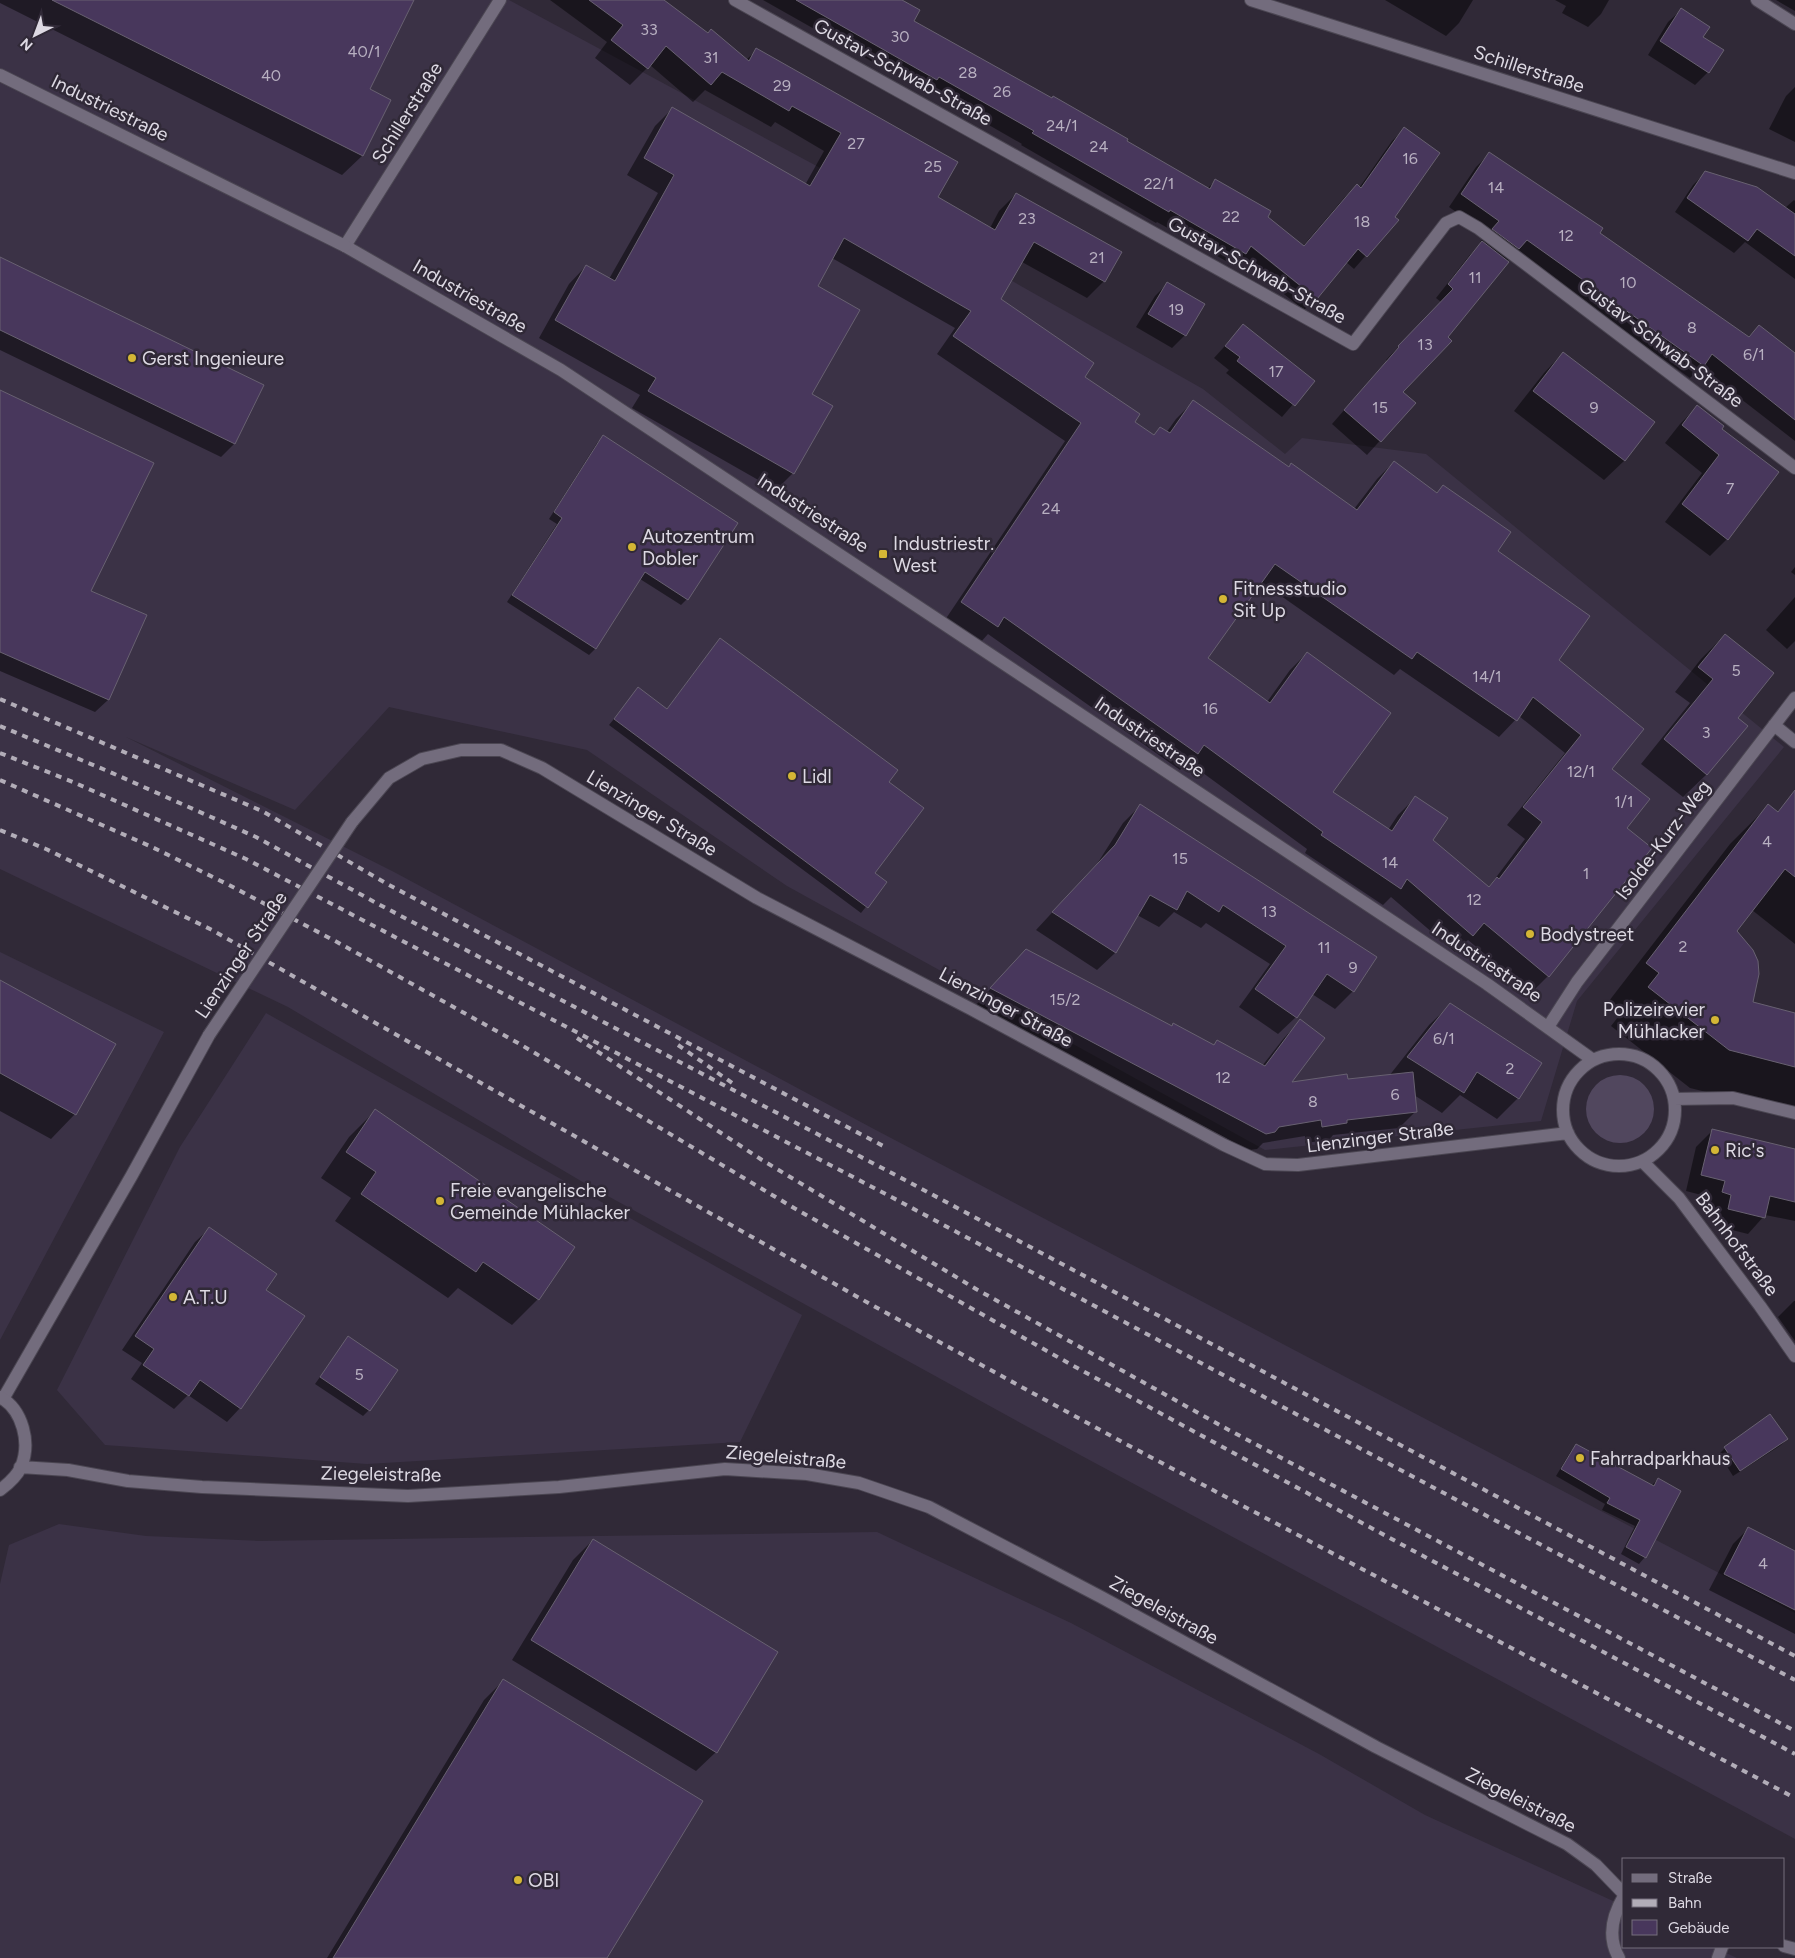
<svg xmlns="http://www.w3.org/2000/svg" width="1795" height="1958" viewBox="0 0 1795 1958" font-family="Figtree,sans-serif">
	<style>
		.built { fill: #3b3246 }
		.green { fill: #51475e }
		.shadow { fill: #0007; fill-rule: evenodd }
		.building { fill: #48375c; stroke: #686171; fill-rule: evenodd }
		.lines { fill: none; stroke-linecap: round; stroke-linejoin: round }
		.minor-casing { stroke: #4b4652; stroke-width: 14 }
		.tertiary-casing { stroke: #4b4652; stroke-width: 14 }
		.minor { stroke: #736c7d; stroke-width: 12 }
		.tertiary { stroke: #736c7d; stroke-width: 12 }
		.rail { stroke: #b2adb8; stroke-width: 4; stroke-dasharray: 6 6; stroke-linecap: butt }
		.minor-bridge-casing { stroke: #4b4652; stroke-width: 14; stroke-linecap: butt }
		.minor-bridge { stroke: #736c7d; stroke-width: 12 }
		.poi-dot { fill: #d4b635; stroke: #302937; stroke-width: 2 }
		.labels { text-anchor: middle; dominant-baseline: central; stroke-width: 5; stroke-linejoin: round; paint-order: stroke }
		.number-label { font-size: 16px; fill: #b8b0c1 }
		.street-label { font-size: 19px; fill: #ddd9e3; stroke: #302937 }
		.poi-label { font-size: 19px; fill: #ddd9e3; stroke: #302937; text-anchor: start }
	</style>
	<rect width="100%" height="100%" fill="#302937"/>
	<!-- built -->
	<path class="built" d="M 0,0 L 509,0 L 837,177 L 991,269 L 1203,389 L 1285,454 L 1302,438 L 1426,454 L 1784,747 L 1577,1001 L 1541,1121 L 1265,1150 L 787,886 L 587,750 L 389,707 L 295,810 L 126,737 L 394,872 L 872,1128 L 1795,1613 L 1795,1839 L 1028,1427 L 586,1184 L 288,1007 L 0,869 Z
		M 0,952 L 164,1032 L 0,1340 Z
		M 266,1013 L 802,1315 L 740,1442 L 367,1464 L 105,1445 L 57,1390 L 180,1147 Z
		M 59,1524 L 146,1536 L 259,1541 L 877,1532 L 1071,1623 L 1319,1754 L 1425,1815 L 1624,1906 L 1624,1947 L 1713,1947 L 1737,1958 L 0,1958 L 0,1584 L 9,1545 Z"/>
	<!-- green -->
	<path class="green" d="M1586 1109a34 34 0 1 1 68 0a34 34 0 1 1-68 0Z"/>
	<!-- shadow -->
	<path class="shadow" d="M 0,0 L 413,0 L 368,89 L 390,100 L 362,156 L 342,175 L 0,3 Z
		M 550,0 L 662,0 L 707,34 L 746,60 L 757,50 L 936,197 L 990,228 L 999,211 L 1016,194 L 1104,281 L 1087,298 L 1022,262 L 1000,300 L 1133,422 L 1153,436 L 1166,433 L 1176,419 L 1193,402 L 1288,468 L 1354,509 L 1377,479 L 1394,462 L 1436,494 L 1443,486 L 1496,552 L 1558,660 L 1610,769 L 1625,828 L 1548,976 L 1531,993 L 1468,940 L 1455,952 L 1391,897 L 1383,905 L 1305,853 L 1307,849 L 1188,762 L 1180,770 L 988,634 L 980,643 L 945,620 L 1065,441 L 937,354 L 955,328 L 832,258 L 816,286 L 811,395 L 793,473 L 776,490 L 632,408 L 640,395 L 539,338 L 569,284 L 586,266 L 609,279 L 658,193 L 627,175 L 655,126 L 672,109 L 805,185 L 824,151 L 775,122 L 771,127 L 705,90 L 693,102 L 650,65 L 630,85 L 595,58 L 607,42 ZM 1261,582 L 1394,675 L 1400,669 L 1499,737 L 1519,716 L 1565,753 L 1507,825 L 1525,839 L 1488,888 L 1432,840 L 1415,798 L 1398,815 L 1388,830 L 1332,793 L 1307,653 L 1290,670 L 1267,702 L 1207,658 Z
		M 763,0 L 900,0 L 912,21 L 1207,189 L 1216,180 L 1266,217 L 1303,246 L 1344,198 L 1357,186 L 1359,188 L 1392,141 L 1404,129 L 1393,217 L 1397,220 L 1354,269 L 1346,262 L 1246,243 L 1316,299 L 1304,310 L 1240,259 L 1233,265 L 1157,222 L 1156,223 L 1021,145 L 1022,144 L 926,89 L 924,91 Z
		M 1385,0 L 1473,0 L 1459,23 L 1446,36 Z
		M 1555,0 L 1609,0 L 1601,14 L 1588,27 L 1562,13 L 1566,6 Z
		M 1776,0 L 1795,0 L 1795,11 Z
		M 1681,10 L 1702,38 L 1708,72 L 1695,85 L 1648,55 L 1668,22 Z
		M 1795,87 L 1795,142 L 1769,129 L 1786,96 Z
		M 1489,154 L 1598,233 L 1748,337 L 1759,326 L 1795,354 L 1795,441 L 1701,368 L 1690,378 L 1514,253 L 1402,392 L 1414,403 L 1367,455 L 1332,424 L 1387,361 L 1386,360 L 1441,302 L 1436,298 L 1469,256 L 1482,243 L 1480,242 L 1487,234 L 1449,207 L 1476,167 Z
		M 1706,172 L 1785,208 L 1794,200 L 1795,201 L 1795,279 L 1745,242 L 1734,253 L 1675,212 L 1693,185 Z
		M 0,258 L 262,386 L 234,444 L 221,457 L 0,350 Z
		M 1168,283 L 1203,305 L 1185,335 L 1172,348 L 1136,327 L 1155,296 Z
		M 1243,326 L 1313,381 L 1282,417 L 1226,373 L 1229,370 L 1214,358 Z
		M 1563,353 L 1653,422 L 1624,461 L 1604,480 L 1514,411 L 1544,373 Z
		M 0,392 L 90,591 L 145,615 L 108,700 L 95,712 L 0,671 Z
		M 1697,407 L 1720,429 L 1727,539 L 1710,556 L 1665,522 L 1702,473 L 1665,443 L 1680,424 Z
		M 603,437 L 687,599 L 681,605 L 640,579 L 595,649 L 589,655 L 507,602 L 557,524 L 549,519 L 597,443 Z
		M 1795,567 L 1795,575 L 1791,572 Z
		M 1795,597 L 1795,641 L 1787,649 L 1766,630 Z
		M 1725,635 L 1736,718 L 1707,774 L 1683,797 L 1641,764 L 1690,703 L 1675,692 L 1701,659 Z
		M 720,639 L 887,782 L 873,874 L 885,883 L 861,913 L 609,725 L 638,689 L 666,710 Z
		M 1786,803 L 1795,809 L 1795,944 L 1752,910 L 1736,931 L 1751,1003 L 1795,1014 L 1795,1114 L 1690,1088 L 1611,1026 L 1622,1012 L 1609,1001 L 1730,844 L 1768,806 L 1777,813 Z
		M 1140,806 L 1375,957 L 1353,991 L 1335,1009 L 1312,994 L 1296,1017 L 1278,1034 L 1239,1007 L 1270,964 L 1206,923 L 1201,928 L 1174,912 L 1159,927 L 1137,915 L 1115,953 L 1097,970 L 1036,930 L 1097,864 L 1123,823 Z
		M 1010,967 L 1171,1027 L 1213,1046 L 1217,1042 L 1262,1066 L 1284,1038 L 1300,1021 L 1289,1084 L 1389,1076 L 1429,1025 L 1450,1005 L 1518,1098 L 1497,1119 L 1460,1095 L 1442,1113 L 1414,1095 L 1416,1111 L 1399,1128 L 1333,1135 L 1329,1140 L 1305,1143 L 1305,1136 L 1263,1143 L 1257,1149 L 1249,1150 L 975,1006 Z
		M 0,983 L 75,1114 L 51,1139 L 0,1111 Z
		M 375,1111 L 574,1247 L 538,1299 L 512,1325 L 458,1288 L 448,1298 L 335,1221 L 351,1198 L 321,1178 L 349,1137 Z
		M 1712,1131 L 1795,1150 L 1795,1221 L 1765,1215 L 1748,1234 L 1712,1225 L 1716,1211 L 1706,1208 L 1709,1197 L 1686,1191 L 1696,1147 Z
		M 209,1229 L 264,1290 L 240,1408 L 227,1422 L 188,1395 L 174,1409 L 131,1379 L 142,1363 L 122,1350 L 195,1242 Z
		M 1794,1301 L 1795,1301 L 1795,1341 L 1778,1317 Z
		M 348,1338 L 369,1410 L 363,1416 L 315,1384 Z
		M 1787,1439 L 1781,1445 L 1733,1476 L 1719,1454 L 1725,1448 Z
		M 1577,1445 L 1651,1486 L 1658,1479 L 1679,1492 L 1645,1557 L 1639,1564 L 1621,1554 L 1635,1526 L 1602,1510 L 1605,1504 L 1556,1476 L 1571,1451 Z
		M 1749,1528 L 1795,1552 L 1795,1634 L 1709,1590 L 1733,1544 Z
		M 593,1540 L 716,1752 L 696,1771 L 512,1660 L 573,1560 Z
		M 503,1681 L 606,1958 L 327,1958 L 484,1700 Z"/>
	<!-- building -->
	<path class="building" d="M 52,0 L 414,0 L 370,89 L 391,100 L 363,156 Z
		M 589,0 L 664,0 L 708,33 L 711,29 L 749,61 L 756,48 L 933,148 L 958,162 L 938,197 L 995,230 L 1016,193 L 1122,252 L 1105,282 L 1034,242 L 1001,299 L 1094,363 L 1085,377 L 1140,414 L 1135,422 L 1154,435 L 1160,427 L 1170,433 L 1193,400 L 1289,467 L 1291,463 L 1357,510 L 1394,461 L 1437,493 L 1443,485 L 1511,532 L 1498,551 L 1590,616 L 1559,660 L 1644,729 L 1612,769 L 1650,799 L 1627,828 L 1652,848 L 1549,977 L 1484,923 L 1473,936 L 1407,879 L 1401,889 L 1321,835 L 1323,832 L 1204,745 L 1198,754 L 1004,617 L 998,627 L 961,602 L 1081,423 L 953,336 L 971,311 L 844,238 L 818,286 L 860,310 L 812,394 L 833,406 L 794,474 L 648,391 L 656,378 L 555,320 L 586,265 L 615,281 L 674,175 L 644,158 L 672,107 L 810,186 L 841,133 L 792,106 L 789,111 L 722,72 L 711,85 L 666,46 L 648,69 L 611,40 L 623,25 ZM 1275,564 L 1412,659 L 1417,652 L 1517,721 L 1533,697 L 1581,735 L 1523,807 L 1542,822 L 1499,879 L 1497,877 L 1489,887 L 1433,840 L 1448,818 L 1415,796 L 1392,831 L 1333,792 L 1391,713 L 1307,652 L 1270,703 L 1208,658 Z
		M 796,0 L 902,0 L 920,10 L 914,21 L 1052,98 L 1053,96 L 1128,139 L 1127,141 L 1210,189 L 1215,179 L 1271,211 L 1268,217 L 1304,246 L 1357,184 L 1361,188 L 1404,127 L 1440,153 L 1395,217 L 1399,220 L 1367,257 L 1358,249 L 1317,299 L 1251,246 L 1246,254 L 1170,210 L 1169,212 L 1032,133 L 1034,131 L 939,77 L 937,80 Z
		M 1681,8 L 1710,27 L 1703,37 L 1724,50 L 1709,73 L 1660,41 Z
		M 1489,152 L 1603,228 L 1600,233 L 1749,337 L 1759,325 L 1795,353 L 1795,420 L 1712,354 L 1704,366 L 1527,240 L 1519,249 L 1492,229 L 1499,221 L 1461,194 Z
		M 1705,171 L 1757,187 L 1795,214 L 1795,256 L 1757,229 L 1748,241 L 1687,198 Z
		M 1482,241 L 1509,262 L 1448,337 L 1452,341 L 1403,392 L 1416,403 L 1381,442 L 1344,410 L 1399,347 L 1398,346 L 1453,289 L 1448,284 Z
		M 0,257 L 264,385 L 235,444 L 0,330 Z
		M 1167,282 L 1205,304 L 1186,336 L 1148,314 Z
		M 1243,324 L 1315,381 L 1295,406 L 1237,361 L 1240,357 L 1225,346 Z
		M 1563,352 L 1655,422 L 1625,461 L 1533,391 Z
		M 0,390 L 154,463 L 91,591 L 147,615 L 109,700 L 0,652 Z
		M 1697,405 L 1724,426 L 1722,429 L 1779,472 L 1728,540 L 1682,504 L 1719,455 L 1682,425 Z
		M 603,435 L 738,523 L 688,600 L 645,572 L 596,649 L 512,595 L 562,518 L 554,512 Z
		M 1725,634 L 1774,673 L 1738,718 L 1748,726 L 1707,775 L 1664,739 L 1713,679 L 1698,667 Z
		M 720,638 L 898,770 L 889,782 L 924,808 L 875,873 L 887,882 L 868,908 L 614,719 L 638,687 L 667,709 Z
		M 1795,790 L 1795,877 L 1785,869 L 1737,931 L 1753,950 L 1758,961 L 1759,974 L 1753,1002 L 1795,1013 L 1795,1067 L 1729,1050 L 1648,987 L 1659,973 L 1646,963 L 1768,804 L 1778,812 Z
		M 1140,804 L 1377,957 L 1354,992 L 1327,974 L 1297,1018 L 1255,989 L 1286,946 L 1223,905 L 1219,912 L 1187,891 L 1177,910 L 1150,895 L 1116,953 L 1052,912 L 1115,845 Z
		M 1026,949 L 1172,1026 L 1173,1023 L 1214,1045 L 1217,1040 L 1265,1066 L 1300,1019 L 1325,1038 L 1292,1082 L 1347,1074 L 1348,1079 L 1413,1072 L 1417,1112 L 1347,1120 L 1347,1123 L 1322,1127 L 1321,1120 L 1279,1127 L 1275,1132 L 1266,1134 L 990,988 Z
		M 0,980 L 116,1044 L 76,1115 L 0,1073 Z
		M 1450,1003 L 1542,1063 L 1519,1099 L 1477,1072 L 1464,1093 L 1407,1057 Z
		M 375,1109 L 575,1247 L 539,1300 L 483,1262 L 476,1272 L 361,1194 L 376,1172 L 346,1152 Z
		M 1712,1129 L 1795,1149 L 1795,1202 L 1770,1196 L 1765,1218 L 1728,1209 L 1731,1195 L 1722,1192 L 1725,1181 L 1701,1175 Z
		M 209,1227 L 277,1274 L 266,1290 L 305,1316 L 241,1409 L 200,1380 L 189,1396 L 143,1365 L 154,1349 L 135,1336 Z
		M 348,1336 L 398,1370 L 370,1411 L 320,1377 Z
		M 1770,1414 L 1788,1439 L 1740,1471 L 1724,1447 Z
		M 1576,1444 L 1654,1486 L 1658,1478 L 1681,1491 L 1646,1558 L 1626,1547 L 1640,1520 L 1607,1503 L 1610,1498 L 1561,1469 Z
		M 1748,1527 L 1795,1551 L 1795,1610 L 1724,1574 Z
		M 593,1539 L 778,1652 L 717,1753 L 531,1640 Z
		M 503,1679 L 703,1801 L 607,1958 L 333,1958 Z"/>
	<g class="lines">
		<!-- minor casing -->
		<g class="minor-casing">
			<path id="minor" d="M 500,0 L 345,246 L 561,370 L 1487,984 L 1593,1060
				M 735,0 L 1353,344 L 1446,223 L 1459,217 L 1478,228 L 1795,468
				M 1251,0 L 1795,173
				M 1757,0 L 1795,24
				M 1774,725 L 1795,742
				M 352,822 L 389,778 L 422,759 L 461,750 L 501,750 L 542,768 L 757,898 L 971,1009 L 1224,1145 L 1265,1164 L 1298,1165 L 1568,1133
				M 1548,1027 L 1577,982 L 1795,698
				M1563 1110a56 56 0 1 1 112 0a56 56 0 1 1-112 0Z
				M 1674,1099 L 1733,1098 L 1795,1113
				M 1642,1161 L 1679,1198 L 1760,1306 L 1795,1356
				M 3,1399 L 132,1175 L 209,1035"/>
		</g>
		<!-- tertiary casing -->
		<g class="tertiary-casing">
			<path id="tertiary" d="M 0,75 L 345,246
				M 0,1397 C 23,1410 31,1443 21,1467 C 17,1476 8,1484 0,1490
				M 20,1467 L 68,1470 L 128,1481 L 202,1487 L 408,1496 L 559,1487 L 725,1469 L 807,1474 L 859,1483 L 929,1507 L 1101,1597 L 1376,1747 L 1567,1844 L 1596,1865 L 1624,1894
				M 1784,1946 L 1795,1949
				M 1619,1958 C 1607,1937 1612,1916 1624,1896
				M 1718,1958 L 1722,1947"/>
		</g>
		<!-- minor -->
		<use href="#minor" class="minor"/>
		<!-- tertiary -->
		<use href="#tertiary" class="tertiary"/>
		<!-- rail -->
		<path class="rail" d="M 0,699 L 262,811 L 389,885 L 887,1148
			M 0,726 L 110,772 L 256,837 L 380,905 L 905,1180 L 1795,1656
			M 0,753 L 73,782 L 246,859 L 897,1200 L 1378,1458 L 1795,1680
			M 0,780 L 152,847 L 229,885 L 337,942 L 518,1043 L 794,1208 L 1070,1364 L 1410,1549 L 1795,1754
			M 0,830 L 46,849 L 212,930 L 870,1304 L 1124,1443 L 1795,1798
			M 577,1038 L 762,1160 L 976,1289 L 1227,1429 L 1795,1731
			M 678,1045 L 735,1085"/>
		<!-- minor-bridge casing -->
		<g class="minor-bridge-casing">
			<path id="minor-bridge" d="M 209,1035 L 352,822"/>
		</g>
		<!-- minor-bridge -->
		<use href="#minor-bridge" class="minor-bridge"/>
	</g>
	<!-- markers -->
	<g class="poi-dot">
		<circle cx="132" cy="358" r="5"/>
		<circle cx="632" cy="547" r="5"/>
		<rect x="878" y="549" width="10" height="10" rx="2.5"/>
		<circle cx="1223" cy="599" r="5"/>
		<circle cx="792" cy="776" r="5"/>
		<circle cx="1530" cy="934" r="5"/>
		<circle cx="1715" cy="1020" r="5"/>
		<circle cx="1715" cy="1150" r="5"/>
		<circle cx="440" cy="1201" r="5"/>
		<circle cx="173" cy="1297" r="5"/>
		<circle cx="1580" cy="1458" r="5"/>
		<circle cx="518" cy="1880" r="5"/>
	</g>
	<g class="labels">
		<!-- number labels -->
		<g class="number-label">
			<text x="649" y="29">33</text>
			<text x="900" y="36">30</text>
			<text x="364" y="51">40/1</text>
			<text x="711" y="57">31</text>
			<text x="968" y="72">28</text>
			<text x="271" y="75">40</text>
			<text x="782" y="85">29</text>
			<text x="1002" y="91">26</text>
			<text x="1062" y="125">24/1</text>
			<text x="856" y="143">27</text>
			<text x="1099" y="146">24</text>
			<text x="1410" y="158">16</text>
			<text x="933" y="166">25</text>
			<text x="1159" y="183">22/1</text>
			<text x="1496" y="187">14</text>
			<text x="1231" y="216">22</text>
			<text x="1027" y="218">23</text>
			<text x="1362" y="221">18</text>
			<text x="1566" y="235">12</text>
			<text x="1097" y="257">21</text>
			<text x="1475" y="277">11</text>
			<text x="1628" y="282">10</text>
			<text x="1176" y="309">19</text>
			<text x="1692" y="327">8</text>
			<text x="1425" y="344">13</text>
			<text x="1754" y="354">6/1</text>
			<text x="1276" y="371">17</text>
			<text x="1380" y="407">15</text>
			<text x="1594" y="407">9</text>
			<text x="1730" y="488">7</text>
			<text x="1051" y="508">24</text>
			<text x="1736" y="670">5</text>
			<text x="1487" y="676">14/1</text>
			<text x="1210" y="708">16</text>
			<text x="1706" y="732">3</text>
			<text x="1581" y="771">12/1</text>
			<text x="1624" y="801">1/1</text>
			<text x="1767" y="841">4</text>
			<text x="1180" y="858">15</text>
			<text x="1390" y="862">14</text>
			<text x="1586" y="873">1</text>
			<text x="1474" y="899">12</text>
			<text x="1269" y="911">13</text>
			<text x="1683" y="946">2</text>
			<text x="1324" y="947">11</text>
			<text x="1353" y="967">9</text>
			<text x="1065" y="999">15/2</text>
			<text x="1444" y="1038">6/1</text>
			<text x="1510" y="1068">2</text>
			<text x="1223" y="1077">12</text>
			<text x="1395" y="1094">6</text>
			<text x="1313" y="1101">8</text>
			<text x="359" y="1374">5</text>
			<text x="1763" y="1563">4</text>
		</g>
		<!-- street labels -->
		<g class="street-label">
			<text transform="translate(1529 69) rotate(18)">Schillerstraße</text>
			<text transform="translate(903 72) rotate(29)">Gustav-Schwab-Straße</text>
			<text transform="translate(110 108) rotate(26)">Industriestraße</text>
			<text transform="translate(407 113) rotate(-58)">Schillerstraße</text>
			<text transform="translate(1257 270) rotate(29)">Gustav-Schwab-Straße</text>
			<text transform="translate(470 296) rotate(30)">Industriestraße</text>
			<text transform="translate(1661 343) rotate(37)">Gustav-Schwab-Straße</text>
			<text transform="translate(813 513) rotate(33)">Industriestraße</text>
			<text transform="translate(1150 737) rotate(34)">Industriestraße</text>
			<text transform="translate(652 813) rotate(31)">Lienzinger Straße</text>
			<text transform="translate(1663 840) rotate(-53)">Isolde-Kurz-Weg</text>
			<text transform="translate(241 955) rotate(-56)">Lienzinger Straße</text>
			<text transform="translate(1487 962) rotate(34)">Industriestraße</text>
			<text transform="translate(1006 1007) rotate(28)">Lienzinger Straße</text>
			<text transform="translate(1380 1137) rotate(-7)">Lienzinger Straße</text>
			<text transform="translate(1737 1244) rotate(53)">Bahnhofstraße</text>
			<text transform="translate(786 1457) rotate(5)">Ziegeleistraße</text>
			<text transform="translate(381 1474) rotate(1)">Ziegeleistraße</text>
			<text transform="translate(1164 1610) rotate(29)">Ziegeleistraße</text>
			<text transform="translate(1521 1800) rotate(27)">Ziegeleistraße</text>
		</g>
		<!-- poi labels -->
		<g class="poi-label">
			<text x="142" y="358">Gerst Ingenieure</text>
			<text x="642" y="536">Autozentrum<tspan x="642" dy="22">Dobler</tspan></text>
			<text x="893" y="543">Industriestr.<tspan x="893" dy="22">West</tspan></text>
			<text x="1233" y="588">Fitnessstudio<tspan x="1233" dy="22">Sit Up</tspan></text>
			<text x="802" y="776">Lidl</text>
			<text x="1540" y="934">Bodystreet</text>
			<text x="1705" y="1009" text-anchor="end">Polizeirevier<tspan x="1705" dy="22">Mühlacker</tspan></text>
			<text x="1725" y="1150">Ric's</text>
			<text x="450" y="1190">Freie evangelische<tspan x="450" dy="22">Gemeinde Mühlacker</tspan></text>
			<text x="183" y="1297">A.T.U</text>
			<text x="1590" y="1458">Fahrradparkhaus</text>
			<text x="528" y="1880">OBI</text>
		</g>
	</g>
	<!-- legend -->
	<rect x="1622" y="1858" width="162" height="90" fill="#302937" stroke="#756f7c"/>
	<rect x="1632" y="1874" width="25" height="8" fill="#736c7d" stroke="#756f7c"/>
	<text x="1668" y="1883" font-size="15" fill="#ddd9e3">Straße</text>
	<rect x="1632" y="1899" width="25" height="8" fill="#b2adb8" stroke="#756f7c"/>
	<text x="1668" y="1908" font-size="15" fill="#ddd9e3">Bahn</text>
	<rect x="1632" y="1920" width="25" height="15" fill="#48375c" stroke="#756f7c"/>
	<text x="1668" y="1933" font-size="15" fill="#ddd9e3">Gebäude</text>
	<!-- north arrow -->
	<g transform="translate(35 35) rotate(222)" stroke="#302937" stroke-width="4" paint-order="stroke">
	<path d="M0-4L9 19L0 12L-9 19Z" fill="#ddd9e3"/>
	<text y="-8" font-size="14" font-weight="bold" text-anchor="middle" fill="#ddd9e3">N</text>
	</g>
</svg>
